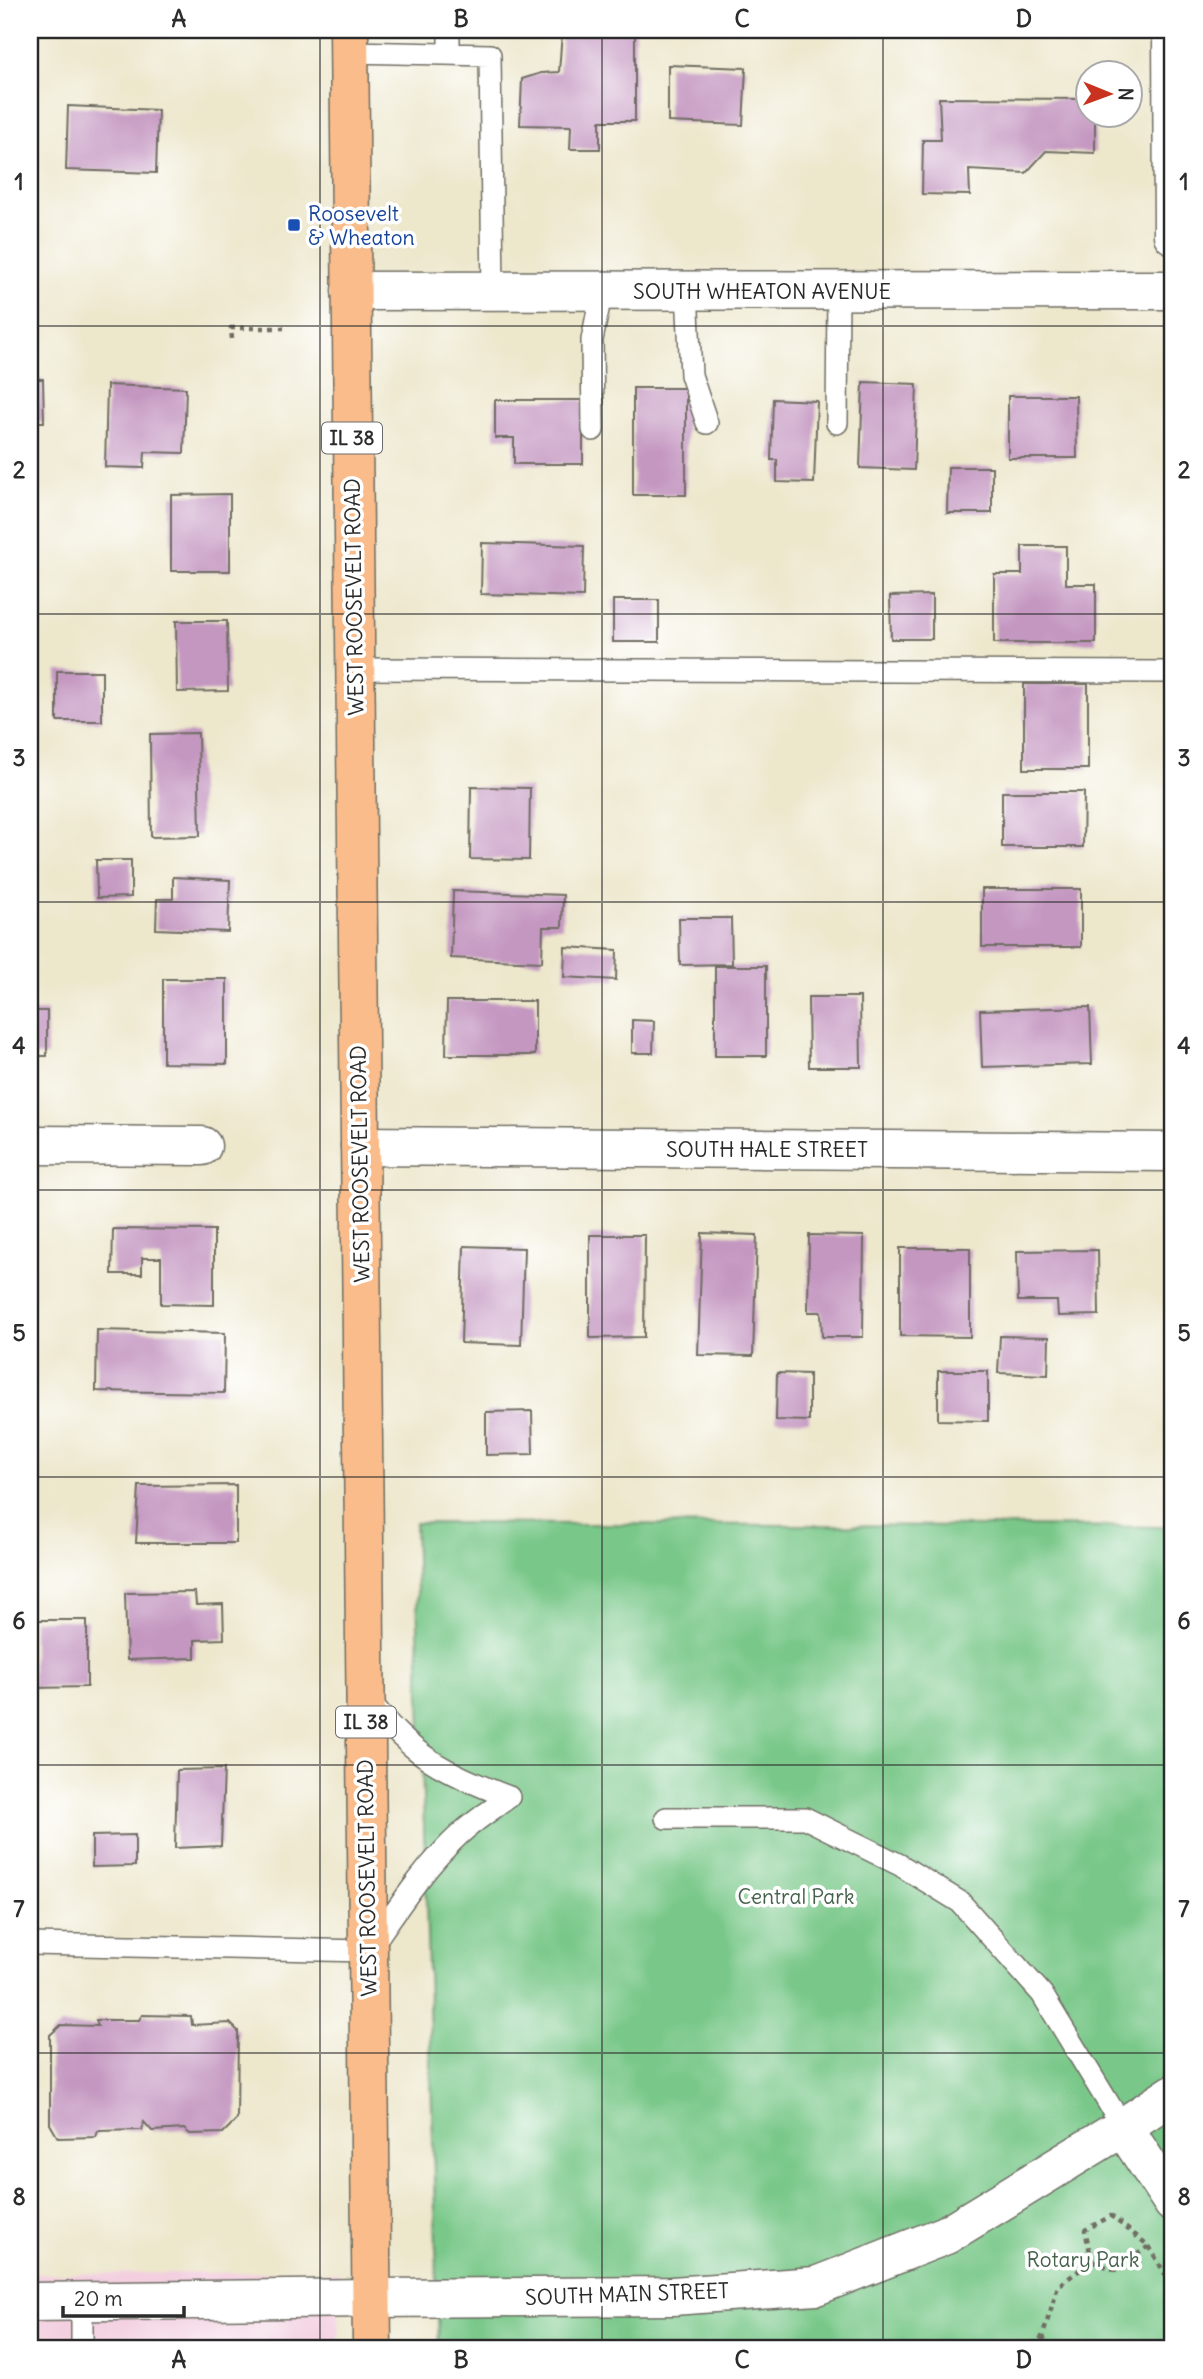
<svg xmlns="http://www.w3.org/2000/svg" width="1203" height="2379" viewBox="0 0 1203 2379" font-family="Delius,sans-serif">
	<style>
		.built { fill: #f3cfe0 }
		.green { fill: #79c889; stroke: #527a5a; stroke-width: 2 }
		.building { fill: #c497c1 }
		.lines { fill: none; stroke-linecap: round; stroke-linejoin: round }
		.service-casing { stroke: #6f6d63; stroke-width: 24 }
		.minor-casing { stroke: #6f6d63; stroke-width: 41 }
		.tertiary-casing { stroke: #6f6d63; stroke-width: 41 }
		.primary-casing { stroke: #6f6d63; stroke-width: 41 }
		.path { stroke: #6f6d63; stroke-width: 4.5; stroke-dasharray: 5 5; stroke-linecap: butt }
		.service { stroke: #fff; stroke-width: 21 }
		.minor { stroke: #fff; stroke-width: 38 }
		.tertiary { stroke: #fff; stroke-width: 38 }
		.primary { stroke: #f9bc8a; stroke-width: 38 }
		.grid { fill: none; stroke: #2b2b2b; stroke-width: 2; stroke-opacity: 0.55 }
		.transit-dot { fill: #1a4fb4; stroke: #fff; stroke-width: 2.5 }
		.labels { text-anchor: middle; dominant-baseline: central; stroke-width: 7; stroke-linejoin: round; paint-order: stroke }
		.shield { fill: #fff; stroke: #6b6b6b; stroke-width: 2 }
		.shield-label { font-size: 19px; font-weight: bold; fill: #2b2b2b }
		.transit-label { font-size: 21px; fill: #164399; stroke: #fff; text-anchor: start }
		.street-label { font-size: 21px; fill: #2b2b2b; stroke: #fff }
		.park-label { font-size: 21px; fill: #46624c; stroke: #fff }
		.neatline { fill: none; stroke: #2b2b2b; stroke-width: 2.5 }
		.grid-label { font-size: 23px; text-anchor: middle; font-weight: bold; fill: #2b2b2b }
	</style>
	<rect width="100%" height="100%" fill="#fff"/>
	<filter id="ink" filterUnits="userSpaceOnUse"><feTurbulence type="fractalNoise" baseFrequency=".0143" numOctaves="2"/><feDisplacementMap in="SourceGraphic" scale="14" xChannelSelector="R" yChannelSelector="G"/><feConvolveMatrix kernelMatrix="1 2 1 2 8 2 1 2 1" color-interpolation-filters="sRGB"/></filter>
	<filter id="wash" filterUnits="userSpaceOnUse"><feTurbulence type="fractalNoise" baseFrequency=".00686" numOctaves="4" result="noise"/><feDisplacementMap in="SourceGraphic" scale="28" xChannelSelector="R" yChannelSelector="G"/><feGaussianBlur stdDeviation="1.57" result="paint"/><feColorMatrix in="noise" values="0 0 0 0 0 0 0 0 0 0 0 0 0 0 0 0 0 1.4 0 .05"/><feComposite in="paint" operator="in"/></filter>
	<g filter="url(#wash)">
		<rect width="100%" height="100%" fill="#ede7cc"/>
		<!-- built -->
		<path class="built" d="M 339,2272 L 339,2349 L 30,2349 L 30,2274 Z"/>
		<!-- green -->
		<path class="green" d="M 415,1523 L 1173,1527 L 1173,2349 L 439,2349 Z"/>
		<g id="blocks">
			<!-- building -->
			<path class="building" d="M 553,30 L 635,30 L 635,121 L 600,121 L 600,149 L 570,149 L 571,126 L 520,125 L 522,79 L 541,73 L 559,72 L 562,32 L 553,32 Z
				M 668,65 L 746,68 L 743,125 L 668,122 Z
				M 939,98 L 1088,99 L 1088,116 L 1095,116 L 1095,153 L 1046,151 L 1026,173 L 969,170 L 970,195 L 922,194 L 923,140 L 941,140 Z
				M 68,106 L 158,110 L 156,173 L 66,170 Z
				M 30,379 L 43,379 L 44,422 L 30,422 Z
				M 863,382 L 917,384 L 914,470 L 860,468 Z
				M 107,385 L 186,388 L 184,453 L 145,452 L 144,468 L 105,467 Z
				M 633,388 L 686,388 L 686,495 L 633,495 Z
				M 1008,396 L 1076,396 L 1077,458 L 1008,458 Z
				M 773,399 L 817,401 L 814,483 L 777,482 L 777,460 L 771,460 Z
				M 495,400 L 583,400 L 583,464 L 514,464 L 514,438 L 495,438 Z
				M 948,467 L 992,467 L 992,513 L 947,513 Z
				M 230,494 L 230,571 L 171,571 L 171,495 Z
				M 482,543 L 584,546 L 583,597 L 481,594 Z
				M 1022,546 L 1066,546 L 1066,584 L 1096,584 L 1096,643 L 994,643 L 994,574 L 1022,574 Z
				M 932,595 L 932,639 L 891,639 L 890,596 Z
				M 613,600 L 659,600 L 659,642 L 613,642 Z
				M 176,621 L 227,621 L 228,691 L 177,692 Z
				M 57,671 L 102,671 L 102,721 L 57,721 Z
				M 1024,684 L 1088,684 L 1088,769 L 1024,769 Z
				M 198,733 L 200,836 L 151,837 L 150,734 Z
				M 471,787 L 530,788 L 529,860 L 470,859 Z
				M 1002,792 L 1084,792 L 1083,847 L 1002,847 Z
				M 96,860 L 131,860 L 131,897 L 97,898 Z
				M 173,877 L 230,880 L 228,932 L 156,929 L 157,899 L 173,899 Z
				M 982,889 L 1081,889 L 1081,947 L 982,947 Z
				M 453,891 L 563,895 L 562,927 L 543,927 L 542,962 L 451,958 Z
				M 679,918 L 731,918 L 732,964 L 680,965 Z
				M 565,947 L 617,950 L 616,980 L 564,977 Z
				M 715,966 L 766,966 L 766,1056 L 715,1056 Z
				M 163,979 L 227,979 L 227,1064 L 163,1063 Z
				M 808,997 L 860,997 L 861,1067 L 809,1067 Z
				M 447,1001 L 535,1001 L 535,1055 L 446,1055 Z
				M 1090,1007 L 1092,1064 L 982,1067 L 980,1010 Z
				M 30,1011 L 47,1011 L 47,1056 L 30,1056 Z
				M 632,1020 L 654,1021 L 653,1053 L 632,1053 Z
				M 113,1229 L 214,1230 L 214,1305 L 161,1304 L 161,1258 L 142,1258 L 142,1274 L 112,1274 Z
				M 702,1233 L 757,1235 L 753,1356 L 698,1355 Z
				M 590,1235 L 645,1235 L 644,1337 L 590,1338 Z
				M 809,1235 L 864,1236 L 863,1337 L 822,1337 L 821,1312 L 808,1312 Z
				M 464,1246 L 524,1248 L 521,1345 L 461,1343 Z
				M 900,1248 L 970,1248 L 970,1337 L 900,1336 Z
				M 1098,1250 L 1099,1315 L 1058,1316 L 1057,1301 L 1018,1301 L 1017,1251 Z
				M 97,1330 L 225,1333 L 224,1393 L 96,1391 Z
				M 1000,1336 L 1049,1337 L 1048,1375 L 998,1373 Z
				M 938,1371 L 988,1371 L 988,1421 L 938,1420 Z
				M 777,1373 L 809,1374 L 809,1421 L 776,1420 Z
				M 532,1411 L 533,1454 L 486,1455 L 486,1412 Z
				M 236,1485 L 236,1543 L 136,1543 L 139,1486 Z
				M 195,1592 L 196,1605 L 223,1604 L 224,1639 L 195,1640 L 195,1658 L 127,1660 L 125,1593 Z
				M 33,1620 L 87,1620 L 87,1687 L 33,1688 Z
				M 224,1769 L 221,1846 L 175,1848 L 177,1770 Z
				M 135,1835 L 135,1866 L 92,1867 L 92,1836 Z
				M 142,2015 L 191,2016 L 192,2025 L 230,2023 L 238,2031 L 237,2119 L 223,2133 L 190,2134 L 184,2129 L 152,2131 L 144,2122 L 142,2130 L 98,2131 L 96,2137 L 58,2138 L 50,2124 L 50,2035 L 61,2025 L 98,2026 L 96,2020 L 139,2020 Z"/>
		</g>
	</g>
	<g filter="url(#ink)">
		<use href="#blocks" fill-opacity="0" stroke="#6f6d63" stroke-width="2"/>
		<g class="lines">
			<!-- service casing -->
			<g class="service-casing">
				<path id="service" d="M 349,52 L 490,55 L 493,291
					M 449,54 L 449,30
					M 687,290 L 691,375 L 707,423
					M 837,423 L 838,291
					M 593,430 L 592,340 L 602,290
					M 355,669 L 1173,672
					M 369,1701 C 412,1756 445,1773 509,1797
					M 666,1818 L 805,1818 L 900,1865 L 960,1902 L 1042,1994 L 1123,2127
					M 30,1944 L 368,1951 C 396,1911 424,1867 460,1834 C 475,1820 493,1809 509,1797
					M 82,2349 L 82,2302"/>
			</g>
			<!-- minor casing -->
			<g class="minor-casing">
				<path id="minor" d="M 1172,30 L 1173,235
					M 351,291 L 1173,290
					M 30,1145 L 202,1146
					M 360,1146 L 1173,1152
					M 1123,2127 L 1173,2203
					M 30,2302 L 372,2298"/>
			</g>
			<!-- tertiary casing -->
			<g class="tertiary-casing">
				<path id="tertiary" d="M 372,2298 L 672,2296 L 816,2286 L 946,2235 L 1123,2127 L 1173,2094"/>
			</g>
			<!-- primary casing -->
			<g class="primary-casing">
				<path id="primary" d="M 349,30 L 372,2349"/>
			</g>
			<!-- path -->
			<path class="path" d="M 232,339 L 231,328 L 284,328
				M 1092,2261 L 1085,2230 L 1111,2216 L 1149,2246 L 1173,2288
				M 1043,2336 L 1047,2349
				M 1036,2349 L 1043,2335 L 1058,2286 L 1092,2261 L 1115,2270 L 1149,2246"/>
			<!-- service -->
			<use href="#service" class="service"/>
			<!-- minor -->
			<use href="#minor" class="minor"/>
			<!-- tertiary -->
			<use href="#tertiary" class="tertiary"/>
			<!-- primary -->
			<use href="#primary" class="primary"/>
		</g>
	</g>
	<!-- grid -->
	<path class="grid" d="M 320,30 L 320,2349M 602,30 L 602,2349M 883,30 L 883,2349M 30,326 L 1173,326M 30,614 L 1173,614M 30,902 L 1173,902M 30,1190 L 1173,1190M 30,1477 L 1173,1477M 30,1765 L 1173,1765M 30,2053 L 1173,2053"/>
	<!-- markers -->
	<rect class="transit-dot" x="287" y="218" width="14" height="14" rx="3.5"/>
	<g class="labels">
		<!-- shield labels -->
		<g class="shield">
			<rect x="322" y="422.5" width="60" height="31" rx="5"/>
			<rect x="336" y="1706.5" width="60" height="31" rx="5"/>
		</g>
		<g class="shield-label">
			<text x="352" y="438">IL 38</text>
			<text x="366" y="1722">IL 38</text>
		</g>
		<!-- transit labels -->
		<g class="transit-label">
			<text x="308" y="213">Roosevelt<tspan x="308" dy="24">&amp; Wheaton</tspan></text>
		</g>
		<!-- street labels -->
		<g class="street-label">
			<text x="762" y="291">SOUTH WHEATON AVENUE</text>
			<text transform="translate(354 597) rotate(-91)">WEST ROOSEVELT ROAD</text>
			<text x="767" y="1149">SOUTH HALE STREET</text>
			<text transform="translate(360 1164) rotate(-91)">WEST ROOSEVELT ROAD</text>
			<text transform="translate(367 1878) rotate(-91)">WEST ROOSEVELT ROAD</text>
			<text transform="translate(627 2294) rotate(-2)">SOUTH MAIN STREET</text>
		</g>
		<!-- park labels -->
		<g class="park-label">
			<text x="796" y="1896">Central Park</text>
			<text x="1083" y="2259">Rotary Park</text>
		</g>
	</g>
	<!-- margin -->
	<rect width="1203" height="2379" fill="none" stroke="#fff" stroke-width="77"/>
	<!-- north arrow -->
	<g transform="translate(1109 94) rotate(91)"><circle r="33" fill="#ffffff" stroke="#aaaaaa" stroke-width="2"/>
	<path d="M0-5L12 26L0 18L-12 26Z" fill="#c8321e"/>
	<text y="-10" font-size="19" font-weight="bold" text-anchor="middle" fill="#2b2b2b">N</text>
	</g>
	<!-- scale -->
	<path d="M63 2306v10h121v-10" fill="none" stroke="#2b2b2b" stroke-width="3.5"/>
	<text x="74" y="2306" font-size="21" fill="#2b2b2b" stroke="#ffffff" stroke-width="5" paint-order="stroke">20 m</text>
	<rect x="38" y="38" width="1126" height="2302" class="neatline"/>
	<g class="grid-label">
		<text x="179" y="27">A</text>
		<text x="461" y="27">B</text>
		<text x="742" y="27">C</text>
		<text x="1024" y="27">D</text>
		<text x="19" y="190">1</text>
		<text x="1184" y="190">1</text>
		<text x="19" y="478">2</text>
		<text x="1184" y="478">2</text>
		<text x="19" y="766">3</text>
		<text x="1184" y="766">3</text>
		<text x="19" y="1054">4</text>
		<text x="1184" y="1054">4</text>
		<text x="19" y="1341">5</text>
		<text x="1184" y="1341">5</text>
		<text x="19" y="1629">6</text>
		<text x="1184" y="1629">6</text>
		<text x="19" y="1917">7</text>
		<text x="1184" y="1917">7</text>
		<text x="19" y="2205">8</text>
		<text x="1184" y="2205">8</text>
		<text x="179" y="2368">A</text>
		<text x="461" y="2368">B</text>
		<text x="742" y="2368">C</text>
		<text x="1024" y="2368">D</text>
	</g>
</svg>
